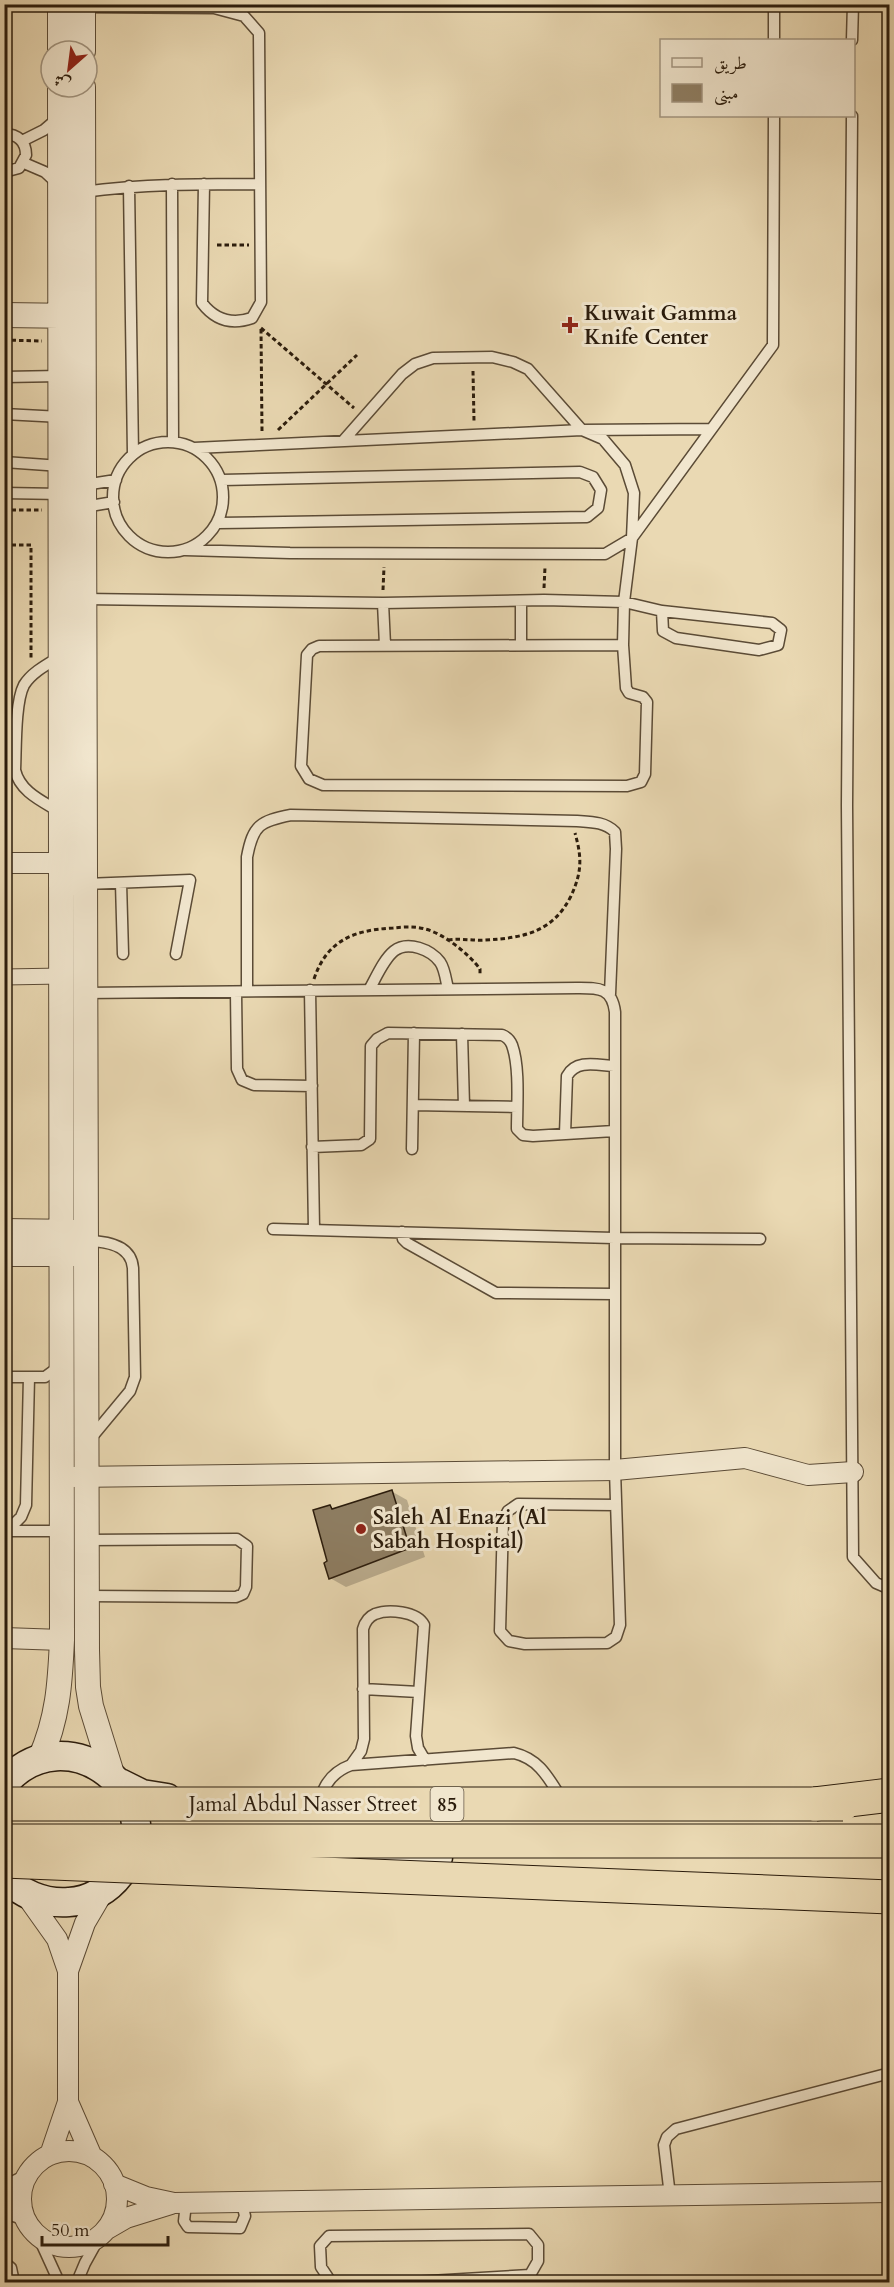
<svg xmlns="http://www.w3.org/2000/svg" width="894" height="2287" viewBox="0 0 894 2287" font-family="Cardo,Amiri,serif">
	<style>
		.shadow { fill: #0003 }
		.building { fill: #8e7e63; stroke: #2b1c0c; stroke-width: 1.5 }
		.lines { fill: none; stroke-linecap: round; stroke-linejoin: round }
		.service-casing { stroke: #5b4b36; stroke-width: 13 }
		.pedestrian-casing { stroke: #5b4b36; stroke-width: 17 }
		.minor-casing { stroke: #5b4b36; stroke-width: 22 }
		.tertiary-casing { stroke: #5b4b36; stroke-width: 26 }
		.secondary-casing { stroke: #2b1c0c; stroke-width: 31 }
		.path { stroke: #2b1c0c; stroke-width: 3; stroke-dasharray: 4.5 3; stroke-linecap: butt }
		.service { stroke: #f1e6ce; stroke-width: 10 }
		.pedestrian { stroke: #f1e6ce; stroke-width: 15 }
		.minor { stroke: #f1e6ce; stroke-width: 20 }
		.tertiary { stroke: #f1e6ce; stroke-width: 24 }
		.secondary { stroke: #f1e6ce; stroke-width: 28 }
		.trunk-bridge-casing { stroke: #2b1c0c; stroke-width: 35; stroke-linecap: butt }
		.motorway-bridge-casing { stroke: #2b1c0c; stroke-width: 35; stroke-linecap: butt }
		.trunk-bridge { stroke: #ead9b3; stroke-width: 33 }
		.motorway-bridge { stroke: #ead9b3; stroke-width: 33 }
		.poi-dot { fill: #8f2418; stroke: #f1e6ce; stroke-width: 2 }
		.labels { text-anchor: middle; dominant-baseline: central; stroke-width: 6; stroke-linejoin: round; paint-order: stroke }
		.shield { fill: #f1e6ce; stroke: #665946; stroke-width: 1.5 }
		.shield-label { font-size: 20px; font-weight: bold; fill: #2b1c0c }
		.poi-label { font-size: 21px; font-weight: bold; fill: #2b1c0c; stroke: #f1e6ce; text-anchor: start }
		.street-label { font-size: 21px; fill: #2b1c0c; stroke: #f1e6ce }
	</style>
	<rect width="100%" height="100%" fill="#ead9b3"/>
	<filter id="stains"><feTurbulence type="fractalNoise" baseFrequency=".00333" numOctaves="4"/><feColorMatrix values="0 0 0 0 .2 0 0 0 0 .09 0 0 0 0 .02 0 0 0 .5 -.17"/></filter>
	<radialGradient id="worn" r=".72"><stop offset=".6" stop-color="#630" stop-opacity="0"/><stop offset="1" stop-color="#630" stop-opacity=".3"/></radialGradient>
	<!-- shadow -->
	<path class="shadow" d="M 391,1491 L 407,1500 L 425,1557 L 346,1587 L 330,1578 L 330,1507 L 335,1510 Z"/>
	<!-- building -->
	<path class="building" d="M 392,1490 L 410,1548 L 329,1579 L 324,1563 L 327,1561 L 313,1510 L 330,1505 L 332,1509 Z"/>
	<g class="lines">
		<!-- service casing -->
		<g class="service-casing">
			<path id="service" d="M 83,7 L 214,8 L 244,16 L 259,33 L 261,302 L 252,318 C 232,325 215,320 202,303 L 204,184
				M 774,40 L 774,4
				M 852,40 L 853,4
				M 852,116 L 847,806 L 853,1557 L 876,1583 L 890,1589
				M 4,134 C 18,134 26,142 26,155 L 19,168 L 4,172
				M 22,141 L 44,130 L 58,118
				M 24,163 L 45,172 L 59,185
				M 172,184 L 173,442
				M 129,186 L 133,454
				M 83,192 C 143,184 200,184 260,184
				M 4,377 L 60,376
				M 4,414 L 61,417
				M 343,441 L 402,374 L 415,364 L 433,358 L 492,357 L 513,362 L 528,369 L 582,430 L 603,439 L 625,465 L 634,493 L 632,538 L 624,602 L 623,645
				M113 497a55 55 0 1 1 110 0a55 55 0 1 1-110 0Z
				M 194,448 L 582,430 L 711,429
				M 4,462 L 61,466
				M 84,485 L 116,480
				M 4,493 L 61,494
				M 84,507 L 114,502
				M 218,523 L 587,517 L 598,508 L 601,490 L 593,477 L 580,472 L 222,480
				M 185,550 L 290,553 L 605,554 L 632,538 L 773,345 L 774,116
				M 84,599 L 383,603 L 544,600 L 624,602 L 662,611 L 772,623 L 781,630 L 778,645 L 759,650 L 676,638 L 663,631 L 662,611
				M 383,603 L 385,645
				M 521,645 L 521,601
				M 623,645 L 626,688 L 629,693 L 643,697 L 647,702 L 645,774 L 641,782 L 627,786 L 323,785 L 309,779 L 301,766 L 307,655 L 312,649 L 319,646 Z
				M 60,812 C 42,801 20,792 15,770 C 16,749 15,702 24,685 C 32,672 48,664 61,656
				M 121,883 L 123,954
				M 85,884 L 190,880 L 176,954
				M 310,990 L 314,1229
				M 369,990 C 376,978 383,960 394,951 C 408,940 431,950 440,962 C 445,969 446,981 448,989
				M 247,991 L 247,857 C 253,825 260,821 291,815 L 577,821 C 592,822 605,822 615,832 L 616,849 L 610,994
				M 236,992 L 237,1069 L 242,1080 L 254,1085 L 312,1086
				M 83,993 L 577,988 C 598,988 612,987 615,1012 L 615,1470 L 620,1625 L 616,1637 L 607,1643 L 525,1644 L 509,1641 L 500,1631 L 503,1521 L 508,1511 L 518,1504 L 616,1505
				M 462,1034 L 464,1106
				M 413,1105 L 517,1107
				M 565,1134 L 567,1076 C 576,1059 597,1065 614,1066
				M 312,1147 L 361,1145 L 370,1139 L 371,1046 L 377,1039 L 388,1033 L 502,1035 C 507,1037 510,1040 512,1045 C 520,1067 517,1105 517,1129 L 523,1135 L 533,1136 L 614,1131
				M 412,1149 L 414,1033
				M 273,1229 L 614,1238 L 760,1239
				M 402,1232 L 403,1239 L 407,1243 L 496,1293 L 614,1294
				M 86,1241 C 105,1241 131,1244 133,1268 L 135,1377 L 130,1391 L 91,1438
				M 4,1377 L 45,1377 L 60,1366
				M 5,1531 L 62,1531
				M 7,1531 L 21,1517 L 26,1505 L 29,1377
				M 86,1540 L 237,1539 L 247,1546 L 246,1587 L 243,1594 L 236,1597 L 87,1596
				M 363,1689 L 419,1692
				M 351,1765 L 361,1751 L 364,1739 L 363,1629 C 365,1622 368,1617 375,1614 C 388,1609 417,1611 424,1625 L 416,1736 L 418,1748 L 425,1760
				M 321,1798 C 325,1781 335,1771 351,1765 L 514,1753 C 539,1759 548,1777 561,1798
				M 4,2186 L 28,2174
				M 670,2196 L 664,2145 L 667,2137 L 676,2129 L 890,2073
				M 186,2203 L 184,2221 L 188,2227 L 240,2228 L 245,2216 L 242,2203
				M 4,2213 L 26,2220
				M 38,2236 L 59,2282
				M 4,2262 L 11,2268 L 14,2282
				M 77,2282 L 85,2263 L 100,2236
				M 331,2282 L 321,2267 L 320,2246 L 329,2236 L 529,2234 L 538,2245 L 538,2261 L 530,2275 L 413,2282"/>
		</g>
		<!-- pedestrian casing -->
		<g class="pedestrian-casing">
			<path id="pedestrian" d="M 4,977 L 62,976"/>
		</g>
		<!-- minor casing -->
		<g class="minor-casing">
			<path id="minor" d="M 4,863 L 74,863
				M 72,1477 L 615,1470 L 745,1458 L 808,1475 L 853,1472
				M 4,1638 L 62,1640
				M 25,1894 L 57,1939 L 68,1971 L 68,2102 L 50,2155
				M 68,1971 L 85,1923 L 105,1889
				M 68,2102 L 92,2157
				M21 2199a48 48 0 1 1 96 0a48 48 0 1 1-96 0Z
				M 114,2184 L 146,2197 L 174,2203 L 890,2192
				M 107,2229 L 126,2218 L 171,2204"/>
		</g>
		<!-- tertiary casing -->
		<g class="tertiary-casing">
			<path id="tertiary" d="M 60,4 L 60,51
				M 83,4 L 83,51
				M 83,87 L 87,1650 L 88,1687 L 91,1706 L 113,1777
				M 4,315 L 77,316
				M 4,1231 L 77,1232
				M 4,1254 L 77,1254
				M 40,1759 C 58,1718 60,1684 62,1640 L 60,87"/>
		</g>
		<!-- secondary casing -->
		<g class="secondary-casing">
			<path id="secondary" d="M 120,1783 L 142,1794 L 167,1798
				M 4,1784 C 66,1710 178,1798 120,1874 C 108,1890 89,1901 69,1902 C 45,1904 18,1894 4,1874
				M 287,1858 L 438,1857"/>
		</g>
		<!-- path -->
		<path class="path" d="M 217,245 L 249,245
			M 261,328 L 354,408
			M 261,329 L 262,431
			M 4,340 L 42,341
			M 473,371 L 474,421
			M 278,430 L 357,355
			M 4,510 L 42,510
			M 4,545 L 31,545 L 31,660
			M 544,588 L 545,567
			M 383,590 L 384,567
			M 448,940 C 461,938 473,941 485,940 C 524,938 553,932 571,896 C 582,872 582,858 575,833
			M 314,979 C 327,940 354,930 393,928 C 403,927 414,926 425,929 C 443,933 469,954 480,969 L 480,975"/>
		<!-- service -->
		<use href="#service" class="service"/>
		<!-- pedestrian -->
		<use href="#pedestrian" class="pedestrian"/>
		<!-- minor -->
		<use href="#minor" class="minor"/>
		<!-- tertiary -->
		<use href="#tertiary" class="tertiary"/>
		<!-- secondary -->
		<use href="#secondary" class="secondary"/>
		<!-- trunk-bridge casing -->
		<g class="trunk-bridge-casing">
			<path id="trunk-bridge" d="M 4,1804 L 843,1804
				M 4,1841 L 890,1841"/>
		</g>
		<!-- motorway-bridge casing -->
		<g class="motorway-bridge-casing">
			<path id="motorway-bridge" d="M 815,1804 L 890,1795
				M 4,1861 L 890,1897"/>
		</g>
		<!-- trunk-bridge -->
		<use href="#trunk-bridge" class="trunk-bridge"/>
		<!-- motorway-bridge -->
		<use href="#motorway-bridge" class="motorway-bridge"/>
	</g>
	<!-- markers -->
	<g class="poi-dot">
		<path d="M567 316h6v6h6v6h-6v6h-6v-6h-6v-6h6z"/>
		<circle cx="361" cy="1529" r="6"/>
	</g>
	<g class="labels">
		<!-- shield labels -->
		<rect class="shield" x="430.5" y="1787" width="33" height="34" rx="4.5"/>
		<g class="shield-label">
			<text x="447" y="1804">85</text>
		</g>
		<!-- poi labels -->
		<g class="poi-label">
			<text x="584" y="313">Kuwait Gamma<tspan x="584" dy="24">Knife Center</tspan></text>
			<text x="373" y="1517">Saleh Al Enazi (Al<tspan x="373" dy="24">Sabah Hospital)</tspan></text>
		</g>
		<!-- street labels -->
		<g class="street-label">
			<text x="303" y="1804">Jamal Abdul Nasser Street</text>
		</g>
	</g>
	<!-- margin -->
	<rect width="894" height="2287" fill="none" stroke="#ead9b3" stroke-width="24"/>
	<rect x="6" y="6" width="882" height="2275" fill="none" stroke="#2b1c0c" stroke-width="3"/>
	<rect x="12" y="12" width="870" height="2263" fill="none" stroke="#2b1c0c" stroke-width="1.5"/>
	<!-- legend -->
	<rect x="660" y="39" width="195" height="78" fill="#f1e6ce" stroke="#a29580" stroke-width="1.5"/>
	<rect x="672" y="58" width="30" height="9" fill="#f1e6ce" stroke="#a29580" stroke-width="1.5"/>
	<text x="714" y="69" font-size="18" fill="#2b1c0c">طريق</text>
	<rect x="672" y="84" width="30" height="18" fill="#8e7e63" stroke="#a29580" stroke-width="1.5"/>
	<text x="714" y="99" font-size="18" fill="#2b1c0c">مبنى</text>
	<!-- north arrow -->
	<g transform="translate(69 69) rotate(208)"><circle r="28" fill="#f1e6ce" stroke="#a29580" stroke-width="1.5"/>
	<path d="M0-4.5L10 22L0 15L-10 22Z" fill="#8f2418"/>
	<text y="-9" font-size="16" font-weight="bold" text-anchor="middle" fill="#2b1c0c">ش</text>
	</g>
	<!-- scale -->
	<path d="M42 2236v9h126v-9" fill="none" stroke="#2b1c0c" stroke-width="3"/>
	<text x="51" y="2236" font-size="18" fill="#2b1c0c" stroke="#f1e6ce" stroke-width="4.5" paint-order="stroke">50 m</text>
	<rect width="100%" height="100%" filter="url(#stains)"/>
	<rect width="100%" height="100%" fill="url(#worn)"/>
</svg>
